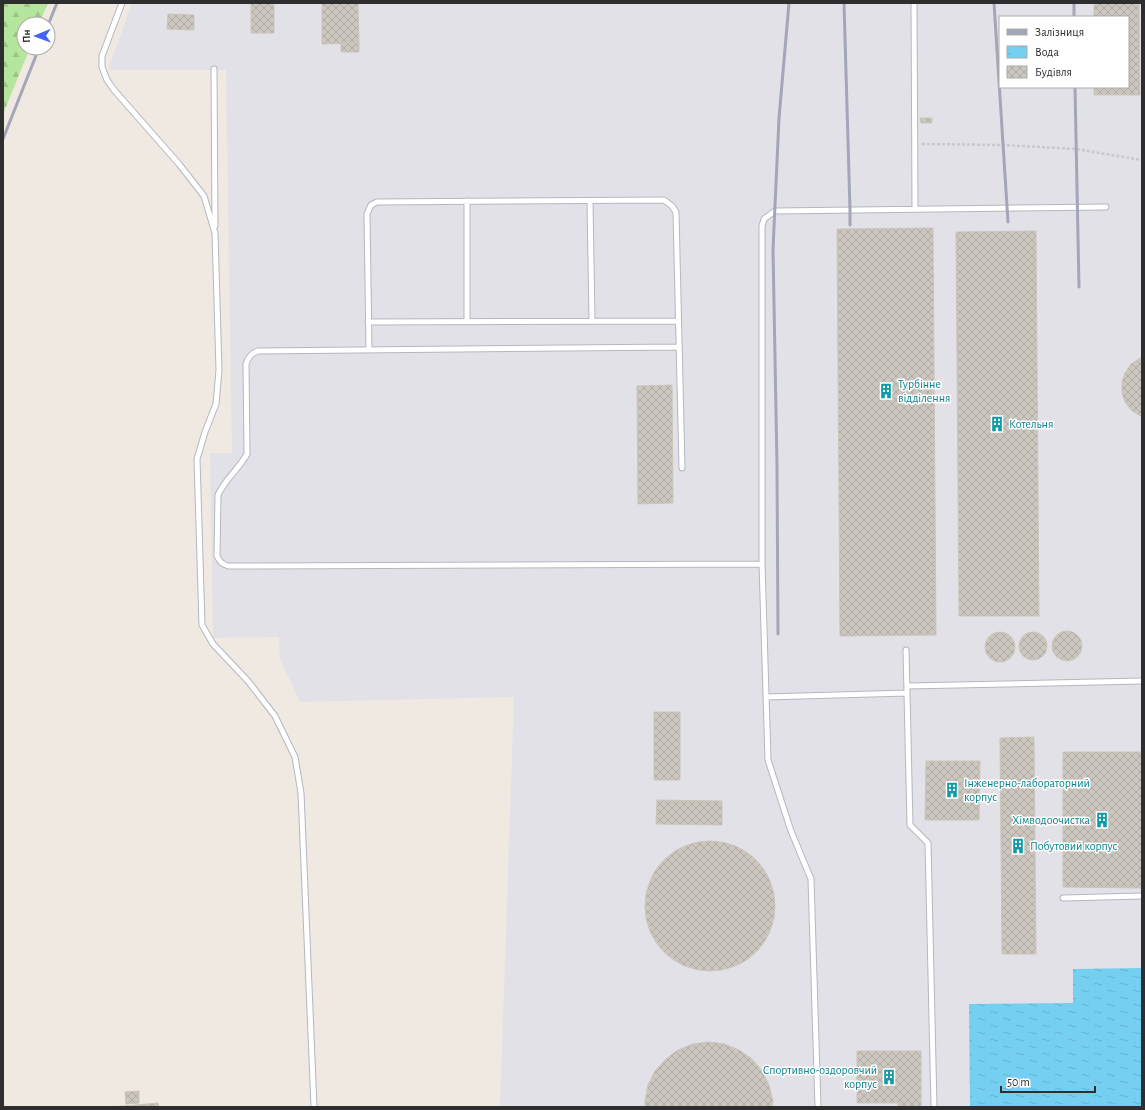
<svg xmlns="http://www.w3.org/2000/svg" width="1145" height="1110" viewBox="0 0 1145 1110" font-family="'Alegreya Sans',sans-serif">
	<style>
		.industrial { fill: #e3e1e8; fill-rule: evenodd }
		.forest { fill: url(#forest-firs) }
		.water { fill: url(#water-ripples) }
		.building { fill: url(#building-cross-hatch); stroke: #cbc5ba }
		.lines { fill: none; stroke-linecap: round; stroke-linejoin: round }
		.service-casing { stroke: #b4b7c1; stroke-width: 7 }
		.path { stroke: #c9c9c9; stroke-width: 2.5; stroke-dasharray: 3 2; stroke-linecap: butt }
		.service { stroke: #fff; stroke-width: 5 }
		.rail { stroke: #a3a6b8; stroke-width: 3 }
		.labels { text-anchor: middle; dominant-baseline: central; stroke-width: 3; stroke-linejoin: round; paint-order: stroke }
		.culture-label { font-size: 12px; fill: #0d838f; stroke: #fff; text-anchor: start }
	</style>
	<defs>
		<pattern id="forest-firs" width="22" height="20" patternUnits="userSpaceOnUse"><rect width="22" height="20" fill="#b6e59e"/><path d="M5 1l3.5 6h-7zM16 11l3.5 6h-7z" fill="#9dc588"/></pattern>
		<pattern id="water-ripples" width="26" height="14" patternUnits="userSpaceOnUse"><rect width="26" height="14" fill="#75cff0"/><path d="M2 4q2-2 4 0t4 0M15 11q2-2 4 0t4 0" fill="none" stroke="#66b2ce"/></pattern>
		<pattern id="building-cross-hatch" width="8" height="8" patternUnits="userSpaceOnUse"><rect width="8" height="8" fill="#cbc7bf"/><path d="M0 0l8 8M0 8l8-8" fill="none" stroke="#afaba4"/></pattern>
	</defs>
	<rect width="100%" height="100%" fill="#efe9e1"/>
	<!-- industrial -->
	<path class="industrial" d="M 132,3 L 1142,3 L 1142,1107 L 500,1107 L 514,697 L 300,702 L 280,659 L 279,637 L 213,638 L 210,453 L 232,453 L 226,70 L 108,70 ZM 1000,17 L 1128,17 L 1128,87 L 1000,87 Z"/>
	<!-- forest -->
	<path class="forest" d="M 3,3 L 48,3 L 39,24 L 24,24 L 24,48 L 30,48 L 3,114 Z"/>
	<!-- water -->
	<path class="water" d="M 1142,968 L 1142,1107 L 970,1107 L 969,1004 L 1073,1003 L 1073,969 Z"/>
	<!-- building -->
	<path class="building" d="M 251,3 L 274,3 L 274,33 L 251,33 Z
		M 322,3 L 358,3 L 359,43 L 322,44 Z
		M 1094,3 L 1139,3 L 1140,95 L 1094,95 L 1094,87 L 1128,87 L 1128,17 L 1094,17 Z
		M 168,14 L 194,15 L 194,30 L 167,29 Z
		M 341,43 L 359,43 L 359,52 L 341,52 Z
		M 920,118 L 932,118 L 932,123 L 921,123 Z
		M 933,228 L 936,635 L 840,636 L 837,229 Z
		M 1036,231 L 1039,616 L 959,616 L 956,232 Z
		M 1142,357 L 1142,417 L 1131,410 L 1125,402 L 1122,393 L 1122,382 L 1125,373 L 1131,364 Z
		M 672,385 L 673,503 L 638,504 L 637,386 Z
		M1052 646a15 15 0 1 1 30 0a15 15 0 1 1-30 0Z
		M1019 646a14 14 0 1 1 28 0a14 14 0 1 1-28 0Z
		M985 647a15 15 0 1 1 30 0a15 15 0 1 1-30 0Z
		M 654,712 L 680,712 L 680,780 L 654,780 Z
		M 1034,737 L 1036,954 L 1002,954 L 1000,738 Z
		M 1063,752 L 1142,752 L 1142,888 L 1063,887 Z
		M 926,761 L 980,761 L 979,820 L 925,820 Z
		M 657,800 L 722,801 L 722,825 L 656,824 Z
		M645 906a65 65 0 1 1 130 0a65 65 0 1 1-130 0Z
		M 709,1042 L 724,1044 L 739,1050 L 752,1059 L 762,1071 L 769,1085 L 773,1101 L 772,1107 L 645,1107 L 645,1101 L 648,1085 L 655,1071 L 666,1059 L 678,1050 L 693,1044 Z
		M 857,1051 L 921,1051 L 921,1107 L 898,1107 L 898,1103 L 857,1103 Z
		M 139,1091 L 139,1103 L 126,1104 L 125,1092 Z
		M 158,1103 L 159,1107 L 112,1107 Z"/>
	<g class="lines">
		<!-- service casing -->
		<g class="service-casing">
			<path id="service" d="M 122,3 L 102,56 L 102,67 L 107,80 L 114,90 L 179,164 L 204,196 L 215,233 L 219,370 L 216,404 L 205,432 L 197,459 L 202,625 L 213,644 L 248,681 L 275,716 L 295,757 L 301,793 L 314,1107
				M 914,3 L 915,209
				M 214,69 L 215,226
				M 467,201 L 467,322
				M 590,201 L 592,321
				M 368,322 L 678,321
				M 679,347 L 258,351 C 251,353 248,357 246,364 L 247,454 C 239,469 225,479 218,495 L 217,556 C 220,562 222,564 228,566 L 762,564
				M 369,350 L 367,214 L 371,205 L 377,202 L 664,200 L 672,206 L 676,212 L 682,468
				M 906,650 L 910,825 L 928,843 L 934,1107
				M 907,686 L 1142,681
				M 766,697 L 907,693
				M 1063,898 L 1142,896
				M 818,1107 L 811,879 L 791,831 L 768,760 L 762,564 L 762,226 L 764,219 L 775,211 L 1106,207"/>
		</g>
		<!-- path -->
		<path class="path" d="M 922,144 L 1003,145 L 1076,149 L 1142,160"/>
		<!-- service -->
		<use href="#service" class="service"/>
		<!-- rail -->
		<path class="rail" d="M 844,3 L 850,210 L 850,225
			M 994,3 L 1008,222
			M 1074,17 L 1074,3
			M 48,25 L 57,3
			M 1075,87 L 1079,287
			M 3,139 L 39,48
			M 778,634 L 777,466 L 773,249 L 779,118 L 789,3"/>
	</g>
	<!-- icons -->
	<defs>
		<g id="building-bare" transform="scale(1.2)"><path d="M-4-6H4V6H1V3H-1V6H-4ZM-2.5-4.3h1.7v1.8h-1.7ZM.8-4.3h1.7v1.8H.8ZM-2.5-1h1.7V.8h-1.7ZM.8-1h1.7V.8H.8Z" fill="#0f9aa8" stroke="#fff" stroke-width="2.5" paint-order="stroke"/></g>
	</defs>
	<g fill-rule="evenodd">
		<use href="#building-bare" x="886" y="391"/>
		<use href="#building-bare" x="997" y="424"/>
		<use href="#building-bare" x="952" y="790"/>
		<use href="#building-bare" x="1102" y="820"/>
		<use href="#building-bare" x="1018" y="846"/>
		<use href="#building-bare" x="889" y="1077"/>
	</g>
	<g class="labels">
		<!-- culture labels -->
		<g class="culture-label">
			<text x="898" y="384">Турбінне<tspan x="898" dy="14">відділення</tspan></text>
			<text x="1009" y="424">Котельня</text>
			<text x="964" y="783">Інженерно-лабораторний<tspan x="964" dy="14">корпус</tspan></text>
			<text x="1090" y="820" text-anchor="end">Хімводоочистка</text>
			<text x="1030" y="846">Побутовий корпус</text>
			<text x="877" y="1070" text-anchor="end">Спортивно-оздоровчий<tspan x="877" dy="14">корпус</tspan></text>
		</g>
	</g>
	<!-- border -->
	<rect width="1145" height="1110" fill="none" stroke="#2e2e2e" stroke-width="8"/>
	<!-- legend -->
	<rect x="999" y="16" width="130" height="72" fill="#ffffff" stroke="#ababab"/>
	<rect x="1007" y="29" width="20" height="6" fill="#a3a6b8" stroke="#ababab"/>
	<text x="1035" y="36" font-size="12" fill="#2e2e2e">Залізниця</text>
	<rect x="1007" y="46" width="20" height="12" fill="url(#water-ripples)" stroke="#ababab"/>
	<text x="1035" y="56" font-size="12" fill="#2e2e2e">Вода</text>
	<rect x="1007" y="66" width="20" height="12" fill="url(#building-cross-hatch)" stroke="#ababab"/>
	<text x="1035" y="76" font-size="12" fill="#2e2e2e">Будівля</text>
	<!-- north arrow -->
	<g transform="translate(36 36) rotate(269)"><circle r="19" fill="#ffffff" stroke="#ababab"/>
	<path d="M0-3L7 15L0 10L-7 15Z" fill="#4264fb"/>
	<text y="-6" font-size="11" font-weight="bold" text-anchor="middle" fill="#2e2e2e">Пн</text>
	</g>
	<!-- scale -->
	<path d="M1001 1086v6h94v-6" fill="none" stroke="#2e2e2e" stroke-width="2"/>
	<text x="1007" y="1086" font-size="12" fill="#2e2e2e" stroke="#ffffff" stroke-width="3" paint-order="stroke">50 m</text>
</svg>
